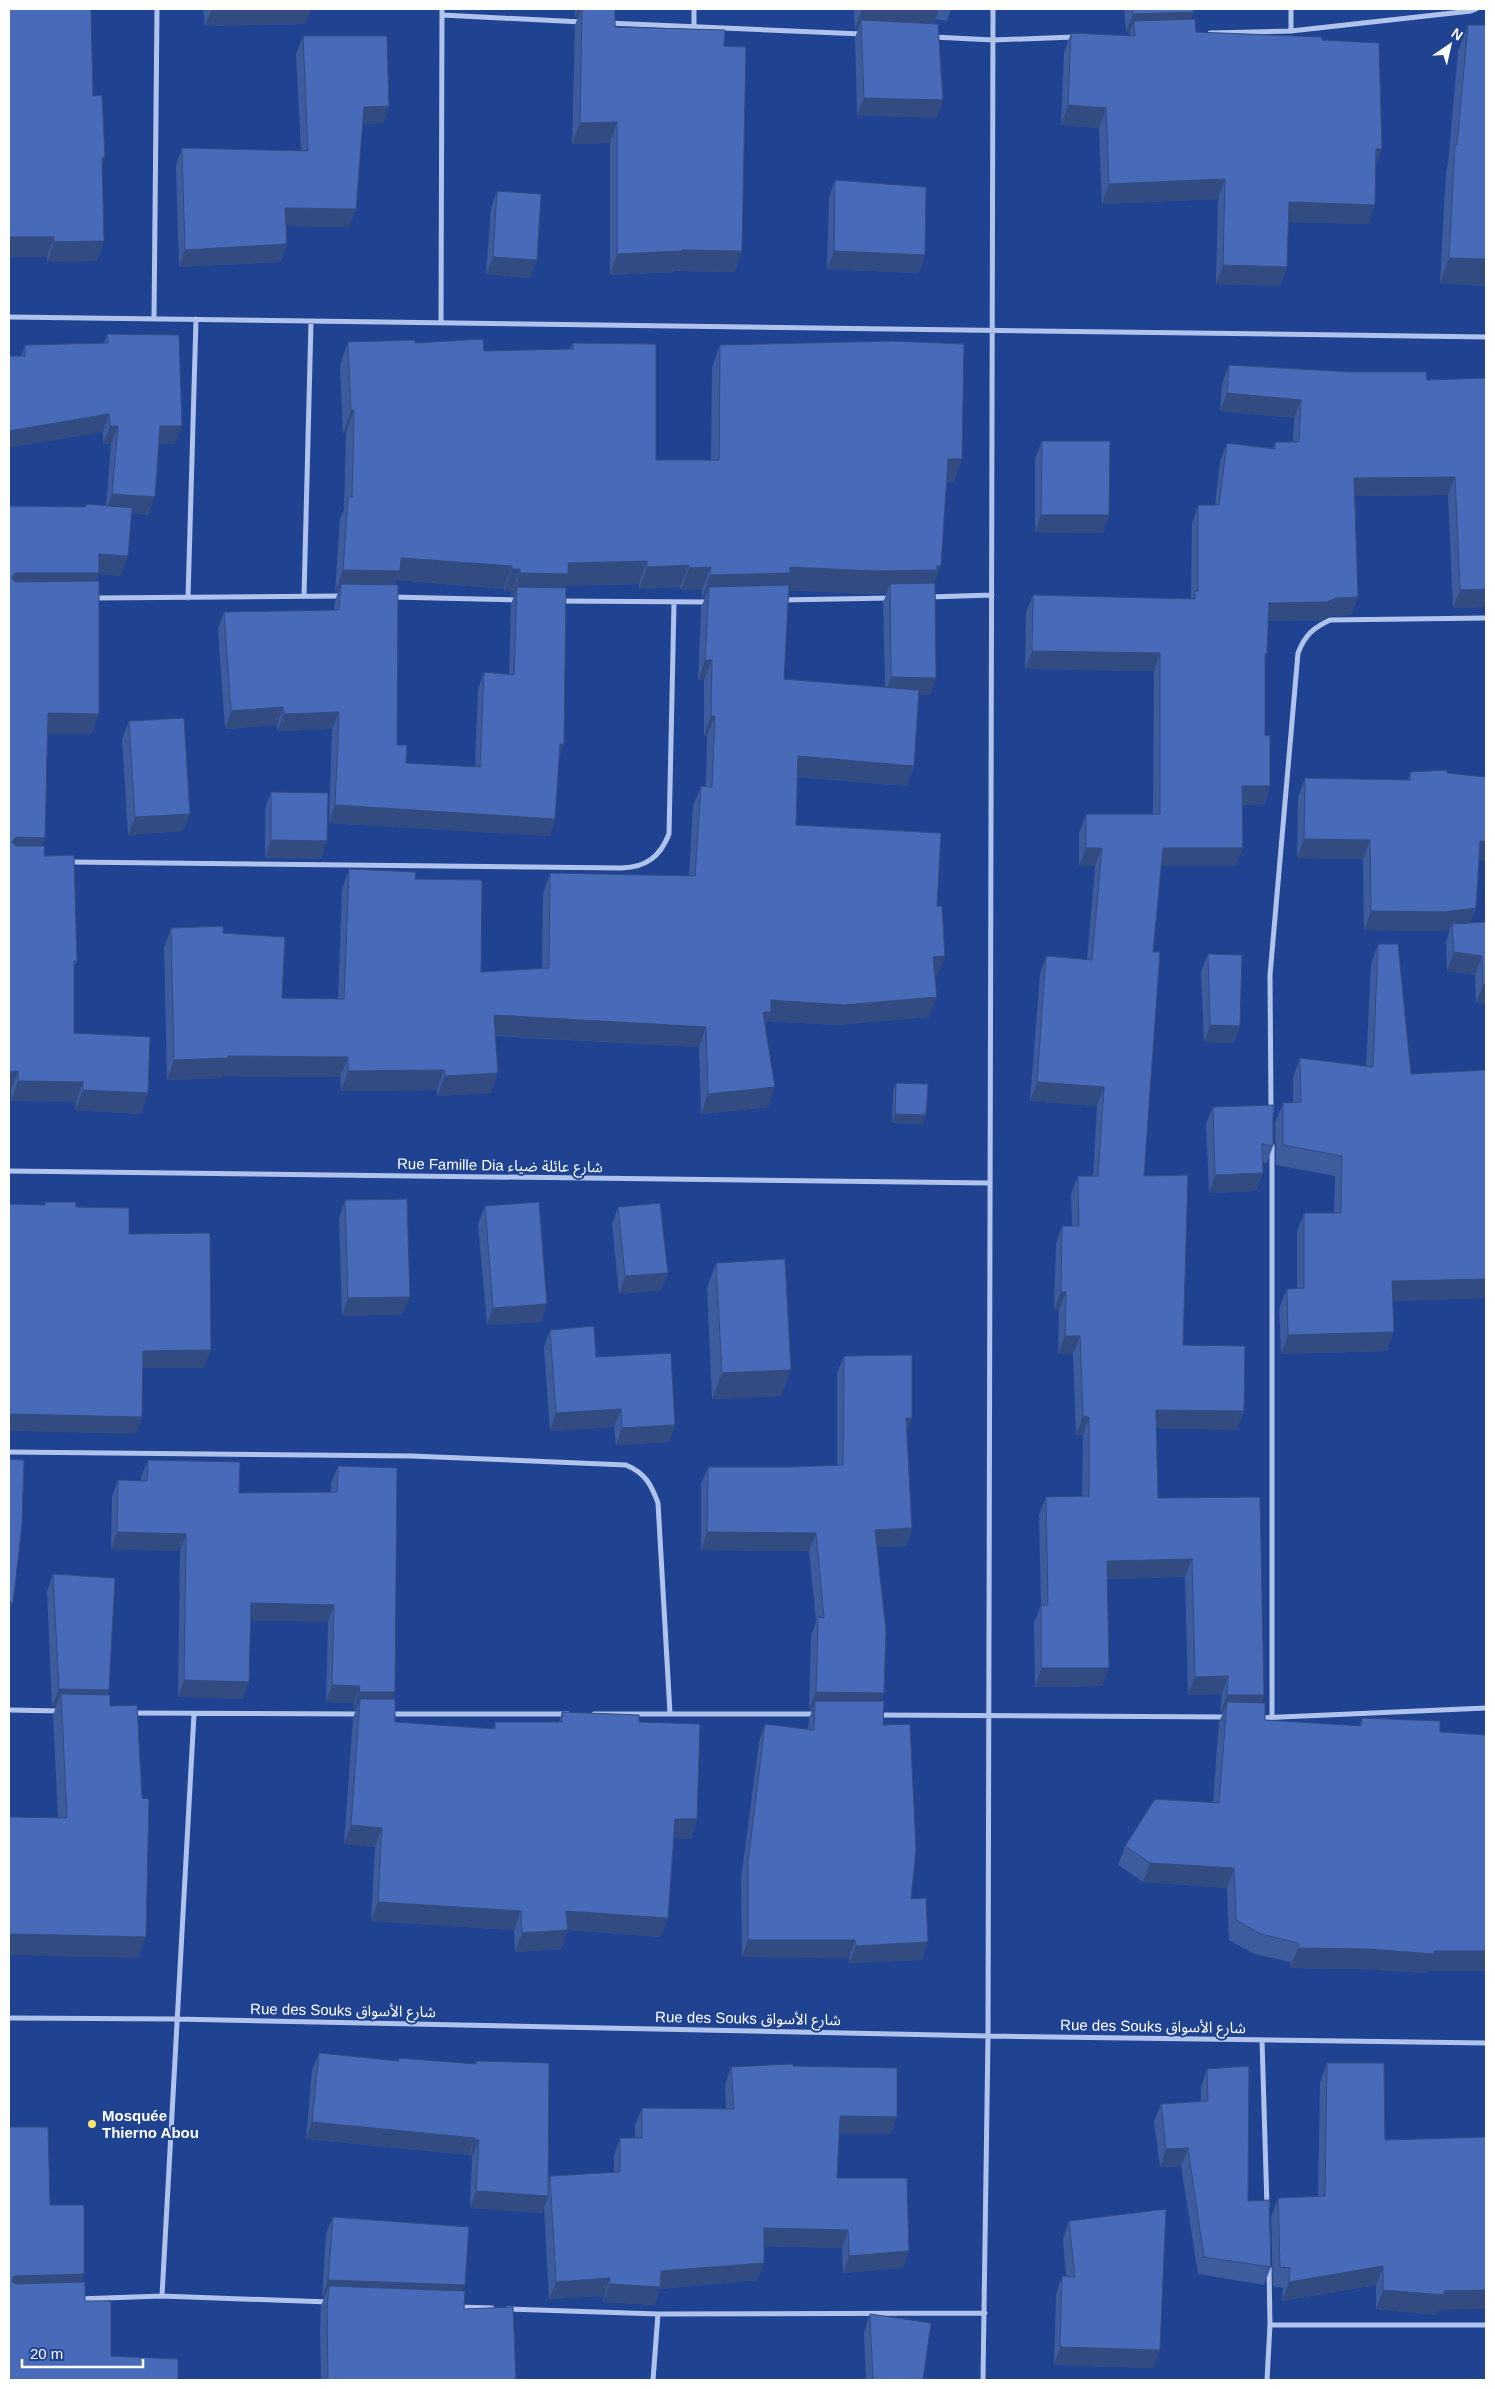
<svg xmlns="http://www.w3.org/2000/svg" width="1495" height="2389" viewBox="0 0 1495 2389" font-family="Arial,'Noto Sans Arabic',sans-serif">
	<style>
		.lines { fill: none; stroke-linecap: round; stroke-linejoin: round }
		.street { stroke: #afc3ed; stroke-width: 5 }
		.wall { fill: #3d5c9e; fill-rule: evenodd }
		.shaded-wall { fill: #324b81 }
		.building { fill: #476bb8; stroke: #324b81 }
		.poi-dot { fill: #fce56f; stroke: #1f4291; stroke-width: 2 }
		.labels { text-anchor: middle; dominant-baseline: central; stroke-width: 4; stroke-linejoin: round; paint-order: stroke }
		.street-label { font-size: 15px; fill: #fff; stroke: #1f4291 }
		.poi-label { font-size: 15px; font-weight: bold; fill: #fff; stroke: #1f4291; text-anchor: start }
	</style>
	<rect width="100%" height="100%" fill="#1f4291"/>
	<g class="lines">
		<!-- street -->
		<path class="street" d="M 1291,9 L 1291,31
			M 442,15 L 582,22
			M 608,23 L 862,34
			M 694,27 L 694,9
			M 1210,33 L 1291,31 L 1471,11 L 1476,9
			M 933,37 L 993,40 L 1074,37
			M 9,317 L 1486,337
			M 154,319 L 157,9
			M 441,323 L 442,9
			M 304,596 L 311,322
			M 392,597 L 518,600
			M 929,597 L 992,595
			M 94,598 L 341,596
			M 188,598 L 196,319
			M 782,600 L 891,598
			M 559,601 L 708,602
			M 69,862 L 622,868 C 646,867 660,857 669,834 L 674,603
			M 1271,1112 L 1270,975 L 1298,653 C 1305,635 1313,628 1330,620 L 1486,618
			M 1272,1146 L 1272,1718
			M 9,1171 L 990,1183
			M 9,1452 L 412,1456 L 626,1465 C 645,1473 651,1484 658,1503 L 670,1713
			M 9,1710 L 61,1711
			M 132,1713 L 361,1714
			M 389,1714 L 568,1714
			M 594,1714 L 816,1714
			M 879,1715 L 1228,1717
			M 1259,1718 L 1486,1708
			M 9,2018 L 176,2019 L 988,2036 L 1486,2043
			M 1262,2040 L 1267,2207
			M 162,2296 L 194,1714
			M 78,2299 L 162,2296 L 329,2302
			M 458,2307 L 492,2308
			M 508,2309 L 658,2314 L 985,2313
			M 1270,2325 L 1486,2325
			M 653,2380 L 658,2314
			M 983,2380 L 988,2036 L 993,9
			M 1267,2380 L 1270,2325 L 1269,2268"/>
	</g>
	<!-- wall -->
	<path class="wall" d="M 203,9 L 311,9 L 305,24 L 205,26 Z
		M 575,9 L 615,9 L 615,27 L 724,46 L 735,272 L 675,271 L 675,272 L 610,275 L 610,143 L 572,144 L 575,25 L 578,17 L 575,17 Z
		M 854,9 L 951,9 L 947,21 L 936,19 L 934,24 L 937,118 L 857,115 L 855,38 L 858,29 L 855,29 Z
		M 1124,9 L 1194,9 L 1191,19 L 1196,32 L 1322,40 L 1375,166 L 1375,205 L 1368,224 L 1288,222 L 1287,267 L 1280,286 L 1216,284 L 1218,199 L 1102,204 L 1099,128 L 1061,125 L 1064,53 L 1071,33 L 1129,36 L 1130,31 L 1126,32 Z
		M 91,21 L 93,96 L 102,166 L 104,241 L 97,261 L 47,262 L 47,257 Z
		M 1468,25 L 1486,286 L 1440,283 L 1446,171 L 1448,164 L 1458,51 Z
		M 303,36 L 389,106 L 383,123 L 362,124 L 356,209 L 349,227 L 286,226 L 287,244 L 281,262 L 179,267 L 176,165 L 182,148 L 301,151 L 296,54 Z
		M 835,180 L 919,273 L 827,269 L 829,198 Z
		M 497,191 L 537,260 L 530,278 L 486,274 L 491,208 Z
		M 107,334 L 175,444 L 159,444 L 148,515 L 132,513 L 121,576 L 99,574 L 96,581 L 92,734 L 47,734 L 42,846 L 77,961 L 74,968 L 74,1033 L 148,1093 L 141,1114 L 75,1110 L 76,1102 L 11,1101 L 11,1091 L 9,1092 L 9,506 L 85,507 L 86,504 L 106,506 L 111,444 L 103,444 L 103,432 L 21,356 L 25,345 L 104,343 Z
		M 348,342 L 415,343 L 484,351 L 570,349 L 573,343 L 656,460 L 711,460 L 712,367 L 720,345 L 954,482 L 947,482 L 934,583 L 930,695 L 919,695 L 914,766 L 907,786 L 797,777 L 796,825 L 937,906 L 937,976 L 935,976 L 929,1017 L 837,1025 L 767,1021 L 765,1026 L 768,1107 L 701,1114 L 699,1047 L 495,1036 L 491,1093 L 437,1096 L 437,1090 L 341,1091 L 340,1077 L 222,1076 L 221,1078 L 167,1080 L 164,948 L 171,928 L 223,933 L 282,998 L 338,999 L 342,889 L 349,869 L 415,879 L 481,972 L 542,968 L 543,893 L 550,873 L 689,876 L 693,806 L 701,786 L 706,786 L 707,736 L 704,736 L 704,680 L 698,680 L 701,607 L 705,598 L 702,598 L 702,590 L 681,590 L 680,587 L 639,589 L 639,584 L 564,586 L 563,588 L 564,744 L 559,757 L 555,819 L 549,836 L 329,823 L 332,729 L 277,731 L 277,725 L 225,729 L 218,629 L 224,612 L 334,610 L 335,601 L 338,592 L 335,592 L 340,519 L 344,509 L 346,432 L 343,433 L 340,365 ZM 397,580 L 504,589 L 504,592 L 512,592 L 511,596 L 514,596 L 511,604 L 509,674 L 484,672 L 478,689 L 475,767 L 406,763 L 397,745 L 395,585 ZM 788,590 L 867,594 L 887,593 L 883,602 L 885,687 L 784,679 Z
		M 1229,365 L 1427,380 L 1486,378 L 1486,607 L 1453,608 L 1448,495 L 1355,496 L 1358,597 L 1351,615 L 1330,616 L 1321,620 L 1268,621 L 1265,661 L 1265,736 L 1270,786 L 1264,804 L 1242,805 L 1236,866 L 1161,866 L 1153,952 L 1144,1176 L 1183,1345 L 1237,1430 L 1156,1428 L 1158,1498 L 1264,1695 L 1262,1703 L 1265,1720 L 1359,1726 L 1362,1718 L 1440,1732 L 1486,1735 L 1486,1971 L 1428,1971 L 1427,1973 L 1361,1969 L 1290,1968 L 1291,1962 L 1254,1954 L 1229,1940 L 1227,1888 L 1143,1882 L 1118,1865 L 1125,1846 L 1213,1803 L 1219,1722 L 1223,1713 L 1220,1713 L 1222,1694 L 1188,1695 L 1185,1577 L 1108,1579 L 1102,1686 L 1035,1687 L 1034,1623 L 1041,1605 L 1039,1515 L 1046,1497 L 1082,1496 L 1083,1435 L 1076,1435 L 1073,1354 L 1058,1354 L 1059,1310 L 1054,1310 L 1056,1244 L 1062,1226 L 1072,1226 L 1071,1194 L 1078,1176 L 1093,1176 L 1097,1106 L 1030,1101 L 1040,974 L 1046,956 L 1087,960 L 1095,866 L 1079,866 L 1079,833 L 1086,814 L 1153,814 L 1154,671 L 1025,669 L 1026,613 L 1033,595 L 1191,599 L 1192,524 L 1198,505 L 1215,505 L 1220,461 L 1227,443 L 1273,448 L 1275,442 L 1293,442 L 1294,418 L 1220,411 L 1222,384 Z
		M 1042,441 L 1109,515 L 1103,533 L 1035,532 L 1035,459 Z
		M 129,721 L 183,831 L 128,835 L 122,739 Z
		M 1410,772 L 1447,773 L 1479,861 L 1471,923 L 1486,922 L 1486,1004 L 1476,1003 L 1475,975 L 1447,971 L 1446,942 L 1450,929 L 1437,931 L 1364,930 L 1363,859 L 1297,858 L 1298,797 L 1305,778 L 1408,780 Z
		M 271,792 L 321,859 L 265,858 L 265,809 Z
		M 1378,944 L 1411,1074 L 1486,1070 L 1486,1298 L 1393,1301 L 1387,1351 L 1281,1354 L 1279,1309 L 1287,1289 L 1297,1289 L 1297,1232 L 1304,1213 L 1334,1213 L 1335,1176 L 1276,1165 L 1275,1123 L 1283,1103 L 1293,1103 L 1293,1078 L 1300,1058 L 1366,1067 L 1371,964 Z
		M 1208,954 L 1240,1026 L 1234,1043 L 1204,1042 L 1201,972 Z
		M 896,1083 L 923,1124 L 892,1123 L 893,1092 Z
		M 1213,1107 L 1273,1146 L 1267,1163 L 1262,1163 L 1263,1173 L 1256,1191 L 1209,1193 L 1206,1124 Z
		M 345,1200 L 403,1314 L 342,1316 L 339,1218 Z
		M 485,1206 L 547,1304 L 541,1322 L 487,1325 L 478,1224 Z
		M 618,1207 L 668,1273 L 661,1290 L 619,1294 L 612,1224 Z
		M 716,1263 L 781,1396 L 712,1399 L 707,1288 Z
		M 550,1330 L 596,1357 L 675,1425 L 669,1442 L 616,1445 L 614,1427 L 550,1431 L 544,1347 Z
		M 844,1356 L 907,1433 L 912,1528 L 906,1546 L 877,1547 L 884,1693 L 881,1701 L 883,1725 L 911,1899 L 922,1960 L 849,1963 L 849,1958 L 742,1957 L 741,1879 L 759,1742 L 765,1724 L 808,1730 L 809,1719 L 812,1710 L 809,1710 L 811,1635 L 816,1622 L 809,1551 L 701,1550 L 701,1484 L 708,1467 L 792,1467 L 837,1465 L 837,1373 Z
		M 148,1460 L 239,1493 L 331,1492 L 331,1483 L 338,1466 L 392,1699 L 395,1722 L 493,1729 L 495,1722 L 559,1722 L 562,1712 L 639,1722 L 697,1819 L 691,1839 L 674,1838 L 661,1937 L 568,1930 L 561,1949 L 515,1952 L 514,1930 L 371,1921 L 375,1847 L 344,1844 L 353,1718 L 356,1709 L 353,1709 L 354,1703 L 326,1702 L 328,1622 L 250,1620 L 243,1699 L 178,1697 L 180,1551 L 111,1549 L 112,1497 L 118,1480 L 141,1481 L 141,1477 Z
		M 53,1574 L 109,1690 L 108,1695 L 110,1706 L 138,1958 L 58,1818 L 53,1715 L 56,1707 L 52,1707 L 47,1592 Z
		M 319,2053 L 398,2061 L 399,2058 L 475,2064 L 476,2061 L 548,2180 L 550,2176 L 614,2172 L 614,2156 L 620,2138 L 635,2138 L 635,2125 L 642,2108 L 726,2109 L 725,2085 L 731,2067 L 793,2066 L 891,2134 L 839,2134 L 837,2178 L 903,2268 L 843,2273 L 842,2248 L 764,2246 L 764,2263 L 757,2280 L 660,2289 L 654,2305 L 603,2302 L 604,2296 L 549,2299 L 544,2207 L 542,2213 L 470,2208 L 472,2157 L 469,2157 L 469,2155 L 306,2139 L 312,2070 Z
		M 1327,2063 L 1385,2140 L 1439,2310 L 1437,2315 L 1376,2309 L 1376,2285 L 1282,2301 L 1283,2288 L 1273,2286 L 1271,2217 L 1278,2198 L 1318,2197 L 1320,2082 Z
		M 1207,2069 L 1248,2201 L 1271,2267 L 1264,2285 L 1198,2274 L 1181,2166 L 1160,2167 L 1154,2121 L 1161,2104 L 1201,2101 L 1201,2087 Z
		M 333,2217 L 465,2285 L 462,2291 L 464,2309 L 516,2380 L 321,2380 L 320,2329 L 321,2306 L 324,2298 L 322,2297 L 326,2234 Z
		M 1069,2221 L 1160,2350 L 1153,2368 L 1054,2365 L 1056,2294 L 1062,2276 L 1066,2276 L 1063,2239 Z
		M 870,2314 L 923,2380 L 866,2380 L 864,2332 Z"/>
	<!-- shaded-wall -->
	<path class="shaded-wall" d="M 212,9 L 311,9 L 305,24 L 205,26 Z
		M 578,9 L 581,9 L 578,17 L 575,17 Z
		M 862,9 L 939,9 L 931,33 L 861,20 L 858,29 L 855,29 Z
		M 1194,12 L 1187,30 L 1134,21 L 1130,31 L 1126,32 L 1133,14 Z
		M 864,98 L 943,100 L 937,118 L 857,115 Z
		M 1068,105 L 1106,108 L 1099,128 L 1061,125 Z
		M 389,106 L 383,123 L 357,124 L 364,107 Z
		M 617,122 L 610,143 L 572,144 L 580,123 Z
		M 1376,149 L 1382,149 L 1375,168 Z
		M 102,158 L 105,158 L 98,177 Z
		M 1225,179 L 1218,199 L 1102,204 L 1109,184 Z
		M 1289,202 L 1375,205 L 1368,224 L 1282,222 Z
		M 285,208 L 356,209 L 349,227 L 279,226 Z
		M 9,237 L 54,237 L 47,257 L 9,257 Z
		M 104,241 L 97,261 L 47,262 L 54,242 Z
		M 287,244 L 281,262 L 179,267 L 185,250 Z
		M 682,250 L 742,251 L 735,272 L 675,271 L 675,272 L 610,275 L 617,254 Z
		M 834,251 L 925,255 L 919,273 L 827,269 Z
		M 493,257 L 537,260 L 530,278 L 486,274 Z
		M 1449,258 L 1486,259 L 1486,286 L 1440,283 Z
		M 1223,265 L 1287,267 L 1280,286 L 1216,284 Z
		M 1227,393 L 1301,400 L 1294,418 L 1220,411 Z
		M 351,410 L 354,410 L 346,432 L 343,433 Z
		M 109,414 L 103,432 L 9,448 L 9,431 Z
		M 110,426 L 118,426 L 111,444 L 103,444 Z
		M 160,426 L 182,426 L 175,444 L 154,444 Z
		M 948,459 L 962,459 L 954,482 L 940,481 Z
		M 1455,477 L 1448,495 L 1348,496 L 1354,478 Z
		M 112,494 L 155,497 L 148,515 L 106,511 Z
		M 1041,515 L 1109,515 L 1103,533 L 1035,532 Z
		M 99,554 L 128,556 L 121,576 L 99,574 L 92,593 L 9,594 L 12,576 L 16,573 Z
		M 401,558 L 512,566 L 504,589 L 397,580 L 392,593 L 341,584 L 338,592 L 335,592 L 343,570 Z
		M 647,561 L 639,584 L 564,586 L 560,596 L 517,587 L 514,596 L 511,596 L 520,573 L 568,563 Z
		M 689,565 L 680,587 L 639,589 L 647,567 Z
		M 941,566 L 932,589 L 890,584 L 887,593 L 867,594 L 709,587 L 705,598 L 702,598 L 710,575 L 790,567 Z
		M 711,567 L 702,590 L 681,590 L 689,568 Z
		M 512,569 L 520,569 L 512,592 L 504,592 Z
		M 1486,589 L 1486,607 L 1453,608 L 1460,590 Z
		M 1358,597 L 1351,615 L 1330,616 L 1321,620 L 1262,621 L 1269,603 L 1336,598 Z
		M 1032,651 L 1160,653 L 1154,671 L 1025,669 Z
		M 705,660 L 712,660 L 704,680 L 698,680 Z
		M 891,677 L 936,678 L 930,695 L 885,695 Z
		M 283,707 L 277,725 L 225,729 L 231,711 Z
		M 339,712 L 332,729 L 277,731 L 284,714 Z
		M 48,713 L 99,714 L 92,734 L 40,734 Z
		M 711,716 L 715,716 L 707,736 L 704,736 Z
		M 560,744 L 564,744 L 557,762 Z
		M 798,756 L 914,766 L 907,786 L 790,776 Z
		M 1242,786 L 1270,786 L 1264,804 L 1235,805 Z
		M 335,805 L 555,819 L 549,836 L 329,823 Z
		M 190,814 L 183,831 L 128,835 L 135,817 Z
		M 16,837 L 45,838 L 37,858 L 9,858 L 12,842 Z
		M 1304,839 L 1370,840 L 1363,859 L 1297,858 Z
		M 271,840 L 327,841 L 321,859 L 265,858 Z
		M 1480,841 L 1486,842 L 1486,861 L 1473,860 Z
		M 1086,848 L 1102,848 L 1095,866 L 1079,866 Z
		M 1163,848 L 1243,848 L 1236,866 L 1156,866 Z
		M 1476,908 L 1469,927 L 1452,924 L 1450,929 L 1437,931 L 1364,930 L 1371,911 Z
		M 1454,952 L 1482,956 L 1475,975 L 1447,971 Z
		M 945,956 L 937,976 L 926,977 L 933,957 Z
		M 1483,985 L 1486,985 L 1486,1004 L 1476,1003 Z
		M 937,997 L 929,1017 L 837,1025 L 767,1021 L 763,1032 L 763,1012 L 771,1000 Z
		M 494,1015 L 706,1027 L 699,1047 L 487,1035 Z
		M 1210,1025 L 1240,1026 L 1234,1043 L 1204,1042 Z
		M 228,1056 L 348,1057 L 340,1077 L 222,1076 L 221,1078 L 167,1080 L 174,1060 Z
		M 444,1070 L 437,1090 L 341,1091 L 348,1071 Z
		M 18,1071 L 11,1091 L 9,1092 L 9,1072 Z
		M 498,1073 L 491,1093 L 437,1096 L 445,1076 Z
		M 18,1081 L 83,1082 L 76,1102 L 11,1101 Z
		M 1037,1082 L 1104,1087 L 1097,1106 L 1030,1101 Z
		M 775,1087 L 768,1107 L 701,1114 L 708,1094 Z
		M 83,1090 L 148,1093 L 141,1114 L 75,1110 Z
		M 895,1114 L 926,1115 L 923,1124 L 892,1123 Z
		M 1263,1173 L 1256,1191 L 1209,1193 L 1215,1175 Z
		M 668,1273 L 661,1290 L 619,1294 L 625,1276 Z
		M 1486,1279 L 1486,1298 L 1385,1301 L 1392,1281 Z
		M 1061,1292 L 1066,1292 L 1059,1310 L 1054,1310 Z
		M 410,1297 L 403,1314 L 342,1316 L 348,1298 Z
		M 547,1304 L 541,1322 L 487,1325 L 493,1308 Z
		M 1394,1332 L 1387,1351 L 1281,1354 L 1288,1335 Z
		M 1065,1336 L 1080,1336 L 1073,1354 L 1058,1354 Z
		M 211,1350 L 204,1368 L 137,1368 L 143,1351 Z
		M 791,1370 L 781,1396 L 712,1399 L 722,1373 Z
		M 621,1409 L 614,1427 L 550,1431 L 556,1413 Z
		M 1156,1410 L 1244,1411 L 1237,1430 L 1149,1428 Z
		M 9,1414 L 142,1417 L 136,1434 L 9,1431 Z
		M 1083,1416 L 1089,1417 L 1083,1435 L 1076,1435 Z
		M 906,1418 L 912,1418 L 906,1436 Z
		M 675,1425 L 669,1442 L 616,1445 L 622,1428 Z
		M 912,1528 L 906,1546 L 869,1548 L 875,1530 Z
		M 117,1532 L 186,1534 L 180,1551 L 111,1549 Z
		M 707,1532 L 816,1533 L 809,1551 L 701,1550 Z
		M 1192,1559 L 1185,1577 L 1101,1579 L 1107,1561 Z
		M 9,1602 L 13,1603 L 9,1615 Z
		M 251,1603 L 334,1605 L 328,1622 L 244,1620 Z
		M 1041,1668 L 1109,1668 L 1102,1686 L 1035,1687 Z
		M 1228,1676 L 1222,1694 L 1188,1695 L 1195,1677 Z
		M 184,1680 L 249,1682 L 243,1699 L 178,1697 Z
		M 332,1685 L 360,1686 L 354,1703 L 326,1702 Z
		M 59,1689 L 109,1690 L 103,1708 L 61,1694 L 56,1707 L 52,1707 Z
		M 359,1692 L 395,1692 L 388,1709 L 360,1699 L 356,1709 L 353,1709 Z
		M 816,1692 L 884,1693 L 878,1710 L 815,1701 L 812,1710 L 809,1710 Z
		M 1227,1695 L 1264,1695 L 1258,1714 L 1227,1702 L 1223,1713 L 1220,1713 Z
		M 675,1819 L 697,1819 L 691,1839 L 668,1838 Z
		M 351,1825 L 382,1828 L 375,1847 L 344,1844 Z
		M 1150,1863 L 1234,1868 L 1227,1888 L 1143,1882 Z
		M 378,1902 L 521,1911 L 514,1930 L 371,1921 Z
		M 566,1911 L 668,1918 L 661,1937 L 568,1930 L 561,1949 L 515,1952 L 522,1933 Z
		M 9,1934 L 146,1937 L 138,1958 L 9,1955 Z
		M 748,1940 L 855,1940 L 849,1958 L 742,1957 Z
		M 928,1942 L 922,1960 L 849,1963 L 856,1946 Z
		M 1298,1948 L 1368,1949 L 1434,1951 L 1486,1951 L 1486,1971 L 1428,1971 L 1427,1973 L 1361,1969 L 1290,1968 Z
		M 840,2116 L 897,2117 L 891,2134 L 833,2134 Z
		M 312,2122 L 475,2138 L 469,2155 L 306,2139 Z
		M 475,2140 L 479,2140 L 472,2157 L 469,2157 Z
		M 1188,2148 L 1181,2166 L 1160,2167 L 1166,2149 Z
		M 476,2191 L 548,2196 L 542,2213 L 470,2208 Z
		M 764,2228 L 848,2230 L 842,2248 L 758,2246 Z
		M 909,2251 L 903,2268 L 843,2273 L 849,2256 Z
		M 764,2263 L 757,2280 L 660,2289 L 654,2305 L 603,2302 L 610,2284 L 661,2271 Z
		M 1383,2266 L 1376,2285 L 1282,2301 L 1289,2282 Z
		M 84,2274 L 77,2294 L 9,2296 L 13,2277 L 16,2276 Z
		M 610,2278 L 604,2296 L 549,2299 L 556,2282 Z
		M 328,2280 L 465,2285 L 458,2302 L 329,2286 L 324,2298 L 322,2297 Z
		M 1383,2290 L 1444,2291 L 1486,2290 L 1486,2309 L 1439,2310 L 1437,2315 L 1376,2309 Z
		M 1060,2347 L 1160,2350 L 1153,2368 L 1054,2365 Z"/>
	<!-- building -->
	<path class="building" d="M 9,9 L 91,9 L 93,96 L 102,95 L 105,158 L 102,158 L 104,241 L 54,242 L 54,237 L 9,237 Z
		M 582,9 L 615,9 L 615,27 L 725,30 L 724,46 L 746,47 L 742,251 L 682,250 L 682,251 L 617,254 L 617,122 L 580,123 Z
		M 1132,9 L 1194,9 L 1194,12 L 1133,14 Z
		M 1195,19 L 1196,32 L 1322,37 L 1322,40 L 1379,43 L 1382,149 L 1376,149 L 1375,205 L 1289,202 L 1287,267 L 1223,265 L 1225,179 L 1109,184 L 1106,108 L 1068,105 L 1071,33 L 1135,36 L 1134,21 Z
		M 861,20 L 938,24 L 943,100 L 864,98 Z
		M 1468,25 L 1486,25 L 1486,259 L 1449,258 L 1455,145 L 1457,145 Z
		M 303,36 L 387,36 L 389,106 L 364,107 L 356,209 L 285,208 L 287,244 L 185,250 L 182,148 L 308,151 Z
		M 835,180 L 926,187 L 925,255 L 834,251 Z
		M 497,191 L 541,194 L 537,260 L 493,257 Z
		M 107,334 L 179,335 L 182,426 L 160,426 L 155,497 L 112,494 L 118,426 L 110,426 L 109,414 L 9,431 L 9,356 L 25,356 L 25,345 L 108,343 Z
		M 483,339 L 484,351 L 573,349 L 573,343 L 656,344 L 656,460 L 719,460 L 720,345 L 893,341 L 964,344 L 962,459 L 948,459 L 941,566 L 937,566 L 937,570 L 875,571 L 790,567 L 790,573 L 710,575 L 711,567 L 689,568 L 689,565 L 647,567 L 647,561 L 568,563 L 568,574 L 520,573 L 520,569 L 512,569 L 512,566 L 401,558 L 400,571 L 343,570 L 348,497 L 352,497 L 354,410 L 351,410 L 348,342 L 415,340 L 415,343 Z
		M 1229,365 L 1352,372 L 1426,372 L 1427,380 L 1486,378 L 1486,589 L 1460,590 L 1455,477 L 1354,478 L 1358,597 L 1336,598 L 1327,602 L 1269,603 L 1267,654 L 1265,654 L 1265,736 L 1270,735 L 1270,786 L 1242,786 L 1243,848 L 1163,848 L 1153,952 L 1160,952 L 1144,1176 L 1188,1175 L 1183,1345 L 1245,1346 L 1244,1411 L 1156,1410 L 1158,1498 L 1260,1497 L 1264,1695 L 1227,1695 L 1228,1676 L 1195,1677 L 1192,1559 L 1107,1561 L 1109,1668 L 1041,1668 L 1041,1605 L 1048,1605 L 1046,1497 L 1089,1496 L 1089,1417 L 1083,1416 L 1080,1336 L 1065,1336 L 1066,1292 L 1061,1292 L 1062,1226 L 1079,1226 L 1078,1176 L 1098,1176 L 1104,1087 L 1037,1082 L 1046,956 L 1092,960 L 1102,848 L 1086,848 L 1086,814 L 1160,814 L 1160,653 L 1032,651 L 1033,595 L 1195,599 L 1195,591 L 1198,591 L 1198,505 L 1219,505 L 1227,443 L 1275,449 L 1275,442 L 1299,442 L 1301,400 L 1227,393 Z
		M 1042,441 L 1110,441 L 1109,515 L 1041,515 Z
		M 86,504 L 132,508 L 128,556 L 99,554 L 99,573 L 16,573 L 12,576 L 13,580 L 16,582 L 99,581 L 99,714 L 48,713 L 45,838 L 16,837 L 12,842 L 16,846 L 45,846 L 44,856 L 74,855 L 77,961 L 74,961 L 74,1033 L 150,1037 L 148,1093 L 83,1090 L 83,1082 L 18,1081 L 18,1071 L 9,1072 L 9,506 L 86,507 Z
		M 935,583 L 936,678 L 891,677 L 890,584 Z
		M 341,584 L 398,585 L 397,745 L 407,745 L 406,763 L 480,767 L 484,672 L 514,675 L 517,587 L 566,588 L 564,744 L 560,744 L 555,819 L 335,805 L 339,712 L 284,714 L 283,707 L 231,711 L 224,612 L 339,610 Z
		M 789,585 L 784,679 L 919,690 L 914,766 L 798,756 L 796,825 L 941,833 L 937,906 L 942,906 L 945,956 L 933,957 L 937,997 L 844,1005 L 771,1000 L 771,1012 L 763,1012 L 775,1087 L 708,1094 L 706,1027 L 494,1015 L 498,1073 L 445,1076 L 444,1070 L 348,1071 L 348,1057 L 228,1056 L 228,1058 L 174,1060 L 171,928 L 223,926 L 223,933 L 285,937 L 282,998 L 344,999 L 349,869 L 416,872 L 415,879 L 482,880 L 481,972 L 549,968 L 550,873 L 695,876 L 701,786 L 712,787 L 715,716 L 711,716 L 712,660 L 705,660 L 709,587 Z
		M 184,718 L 190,814 L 135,817 L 129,721 Z
		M 1447,770 L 1447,773 L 1486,777 L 1486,842 L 1480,841 L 1476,908 L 1444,912 L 1371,911 L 1370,840 L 1304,839 L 1305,778 L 1410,780 L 1410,772 Z
		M 271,792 L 328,793 L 327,841 L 271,840 Z
		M 1486,922 L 1486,985 L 1483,985 L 1482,956 L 1454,952 L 1452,924 Z
		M 1378,944 L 1398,944 L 1411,1074 L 1486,1070 L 1486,1279 L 1392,1281 L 1394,1332 L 1288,1335 L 1287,1289 L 1304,1288 L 1304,1213 L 1341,1213 L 1342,1156 L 1283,1145 L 1283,1103 L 1301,1102 L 1300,1058 L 1373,1067 Z
		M 1208,954 L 1242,955 L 1240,1026 L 1210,1025 Z
		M 896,1083 L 928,1084 L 926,1115 L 895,1114 Z
		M 1273,1105 L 1273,1146 L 1262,1144 L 1263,1173 L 1215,1175 L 1213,1107 Z
		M 407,1199 L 410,1297 L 348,1298 L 345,1200 Z
		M 45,1202 L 76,1202 L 76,1207 L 129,1208 L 129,1234 L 210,1233 L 211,1350 L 143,1351 L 142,1417 L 9,1414 L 9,1204 L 45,1205 Z
		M 539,1202 L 547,1304 L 493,1308 L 485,1206 Z
		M 660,1203 L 668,1273 L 625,1276 L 618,1207 Z
		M 785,1259 L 791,1370 L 722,1373 L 716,1263 Z
		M 594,1326 L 596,1357 L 671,1353 L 675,1425 L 622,1428 L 621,1409 L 556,1413 L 550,1330 Z
		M 912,1355 L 912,1418 L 906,1418 L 912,1528 L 875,1530 L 886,1631 L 884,1693 L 816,1692 L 818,1617 L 824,1618 L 816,1533 L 707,1532 L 708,1467 L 792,1467 L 843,1465 L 844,1356 Z
		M 9,1459 L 24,1460 L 22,1525 L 13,1603 L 9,1602 Z
		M 148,1460 L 240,1462 L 239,1493 L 337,1492 L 338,1466 L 397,1468 L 395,1692 L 359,1692 L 360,1686 L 332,1685 L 334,1605 L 251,1603 L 249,1682 L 184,1680 L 186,1534 L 117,1532 L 118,1480 L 147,1481 Z
		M 53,1574 L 115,1578 L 109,1690 L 59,1689 Z
		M 61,1694 L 110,1695 L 110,1706 L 137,1705 L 142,1798 L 149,1799 L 146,1937 L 9,1934 L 9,1817 L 67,1818 Z
		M 360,1699 L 395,1699 L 395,1722 L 495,1729 L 495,1722 L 562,1722 L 562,1712 L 639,1715 L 639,1722 L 700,1724 L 697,1819 L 675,1819 L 668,1918 L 566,1911 L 568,1930 L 522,1933 L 521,1911 L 378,1902 L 382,1828 L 351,1825 Z
		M 815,1701 L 884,1701 L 883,1725 L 910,1724 L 916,1849 L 911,1899 L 926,1898 L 928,1942 L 856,1946 L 855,1940 L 748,1940 L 748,1862 L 765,1724 L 814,1730 Z
		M 1227,1702 L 1265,1703 L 1265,1720 L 1361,1726 L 1362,1718 L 1440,1721 L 1440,1732 L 1486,1735 L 1486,1951 L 1434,1951 L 1434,1954 L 1368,1949 L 1298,1948 L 1298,1943 L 1261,1934 L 1236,1920 L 1234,1868 L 1150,1863 L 1125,1846 L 1155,1799 L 1219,1803 Z
		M 319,2053 L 399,2061 L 399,2058 L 476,2064 L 476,2061 L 549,2063 L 548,2196 L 476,2191 L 479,2140 L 475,2140 L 475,2138 L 312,2122 Z
		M 1327,2063 L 1384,2063 L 1385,2140 L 1486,2137 L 1486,2290 L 1444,2291 L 1444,2295 L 1383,2290 L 1383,2266 L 1289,2282 L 1290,2268 L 1280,2267 L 1278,2198 L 1325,2196 Z
		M 792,2064 L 793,2066 L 897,2068 L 897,2117 L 840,2116 L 837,2178 L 907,2178 L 909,2251 L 849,2256 L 848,2230 L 764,2228 L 764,2263 L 661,2271 L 660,2287 L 610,2284 L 610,2278 L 556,2282 L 550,2176 L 620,2172 L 620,2138 L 642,2138 L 642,2108 L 734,2109 L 731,2067 Z
		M 1249,2066 L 1248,2201 L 1269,2200 L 1271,2267 L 1204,2257 L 1188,2148 L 1166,2149 L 1161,2104 L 1208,2101 L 1207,2069 Z
		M 9,2127 L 48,2127 L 50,2205 L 84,2205 L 84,2274 L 16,2276 L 13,2277 L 12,2282 L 16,2284 L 85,2282 L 85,2301 L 111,2301 L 111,2356 L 178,2359 L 178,2380 L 9,2380 Z
		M 1166,2209 L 1160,2350 L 1060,2347 L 1062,2276 L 1075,2277 L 1069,2221 Z
		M 333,2217 L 469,2227 L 465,2285 L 328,2280 Z
		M 329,2286 L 465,2291 L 464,2309 L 513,2307 L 516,2380 L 328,2380 L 327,2308 Z
		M 870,2314 L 931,2323 L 923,2380 L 873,2380 Z"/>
	<!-- markers -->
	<circle class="poi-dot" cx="92" cy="2124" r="5"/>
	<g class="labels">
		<!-- street labels -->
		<g class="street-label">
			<text transform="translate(500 1165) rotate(1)">Rue Famille Dia شارع عائلة ضياء</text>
			<text transform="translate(343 2010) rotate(1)">Rue des Souks شارع الأسواق</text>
			<text transform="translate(748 2018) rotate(1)">Rue des Souks شارع الأسواق</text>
			<text transform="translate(1153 2026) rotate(1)">Rue des Souks شارع الأسواق</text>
		</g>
		<!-- poi labels -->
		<g class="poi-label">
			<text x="102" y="2115">Mosquée<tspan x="102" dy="17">Thierno Abou</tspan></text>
		</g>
	</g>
	<!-- border -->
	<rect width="1495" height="2389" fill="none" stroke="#ffffff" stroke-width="20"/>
	<!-- north arrow -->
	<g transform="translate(1450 45) rotate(34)" stroke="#1f4291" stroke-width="4" paint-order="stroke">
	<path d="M0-4L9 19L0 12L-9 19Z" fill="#ffffff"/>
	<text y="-8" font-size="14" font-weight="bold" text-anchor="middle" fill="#ffffff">N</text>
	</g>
	<!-- scale -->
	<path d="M22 2359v8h121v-8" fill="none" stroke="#ffffff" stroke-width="2.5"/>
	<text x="30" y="2359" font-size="15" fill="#ffffff" stroke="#1f4291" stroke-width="4" paint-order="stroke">20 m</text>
</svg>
